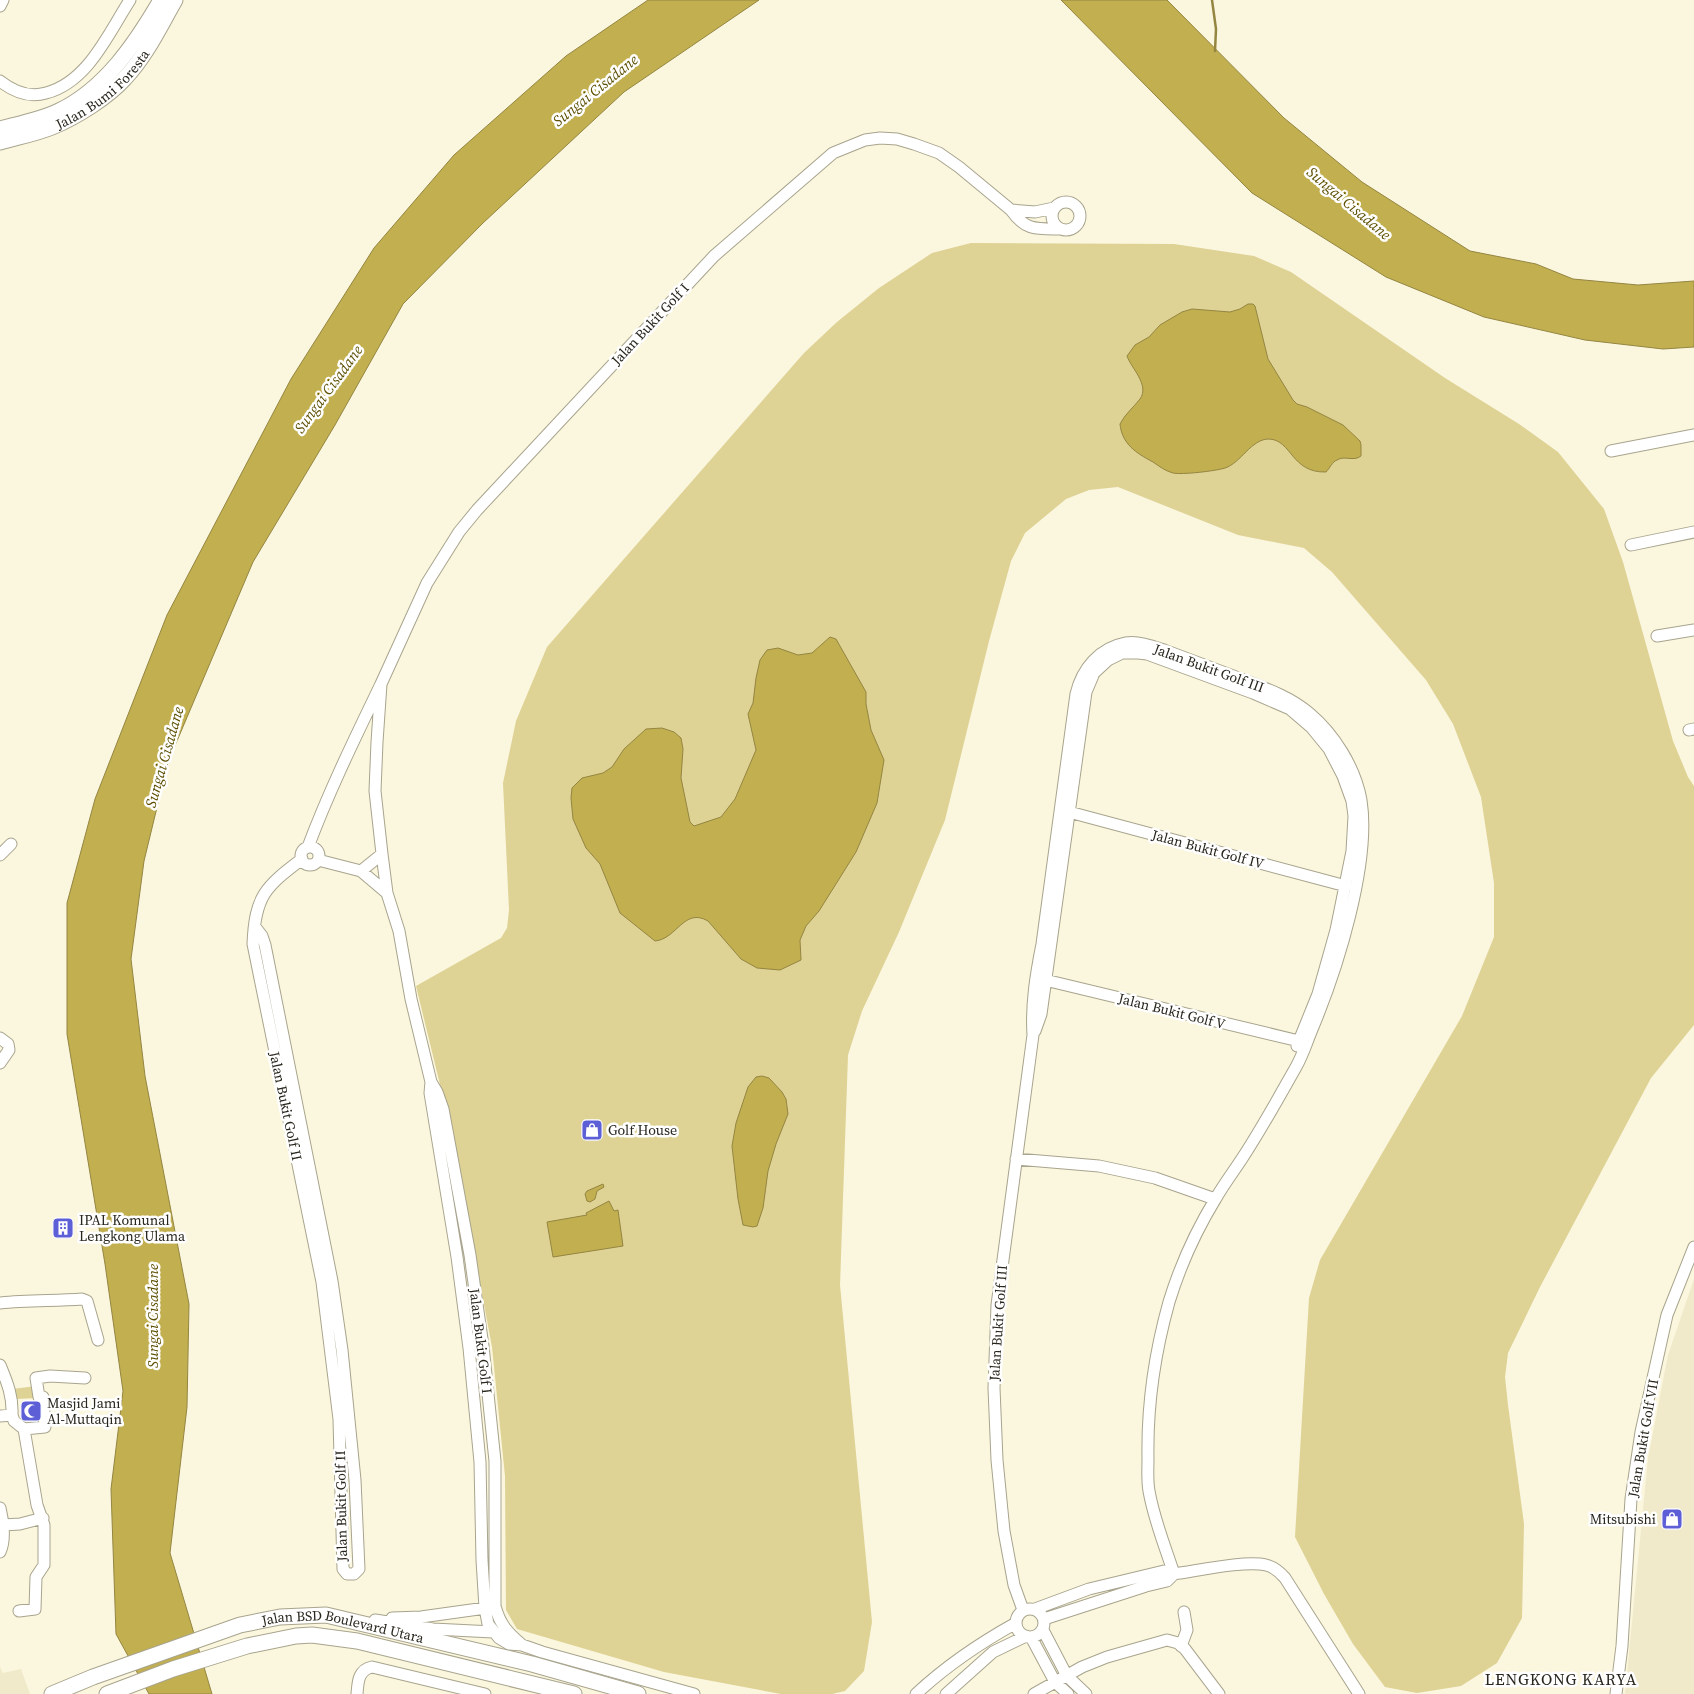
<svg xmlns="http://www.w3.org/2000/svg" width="1694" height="1694" viewBox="0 0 1694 1694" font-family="'Source Serif 4',serif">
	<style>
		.built { fill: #f0eaca }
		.green { fill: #ded295 }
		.water { fill: #c2af50; stroke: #948641 }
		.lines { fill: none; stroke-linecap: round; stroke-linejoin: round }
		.stream { stroke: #948641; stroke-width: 2.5 }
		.street-casing { stroke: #a8a48d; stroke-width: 13 }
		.secondary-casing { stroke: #a8a48d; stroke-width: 17 }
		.street { stroke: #fff; stroke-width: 11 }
		.secondary { stroke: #fff; stroke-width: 15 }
		.labels { text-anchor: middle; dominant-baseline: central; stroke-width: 5; stroke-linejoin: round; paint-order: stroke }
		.street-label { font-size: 14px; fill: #28261d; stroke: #fff }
		.poi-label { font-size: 14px; fill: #28261d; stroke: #fff; text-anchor: start }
		.water-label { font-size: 15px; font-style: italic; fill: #5c4f00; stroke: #fff }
		.quarter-label { font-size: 16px; letter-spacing: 1px; fill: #28261d; stroke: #fff }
	</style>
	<rect width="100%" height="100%" fill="#fbf6de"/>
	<!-- built -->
	<path class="built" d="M 1694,1279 L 1694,1694 L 1625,1694 L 1648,1458 L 1668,1355 Z
		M 0,1667 L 3,1673 L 21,1669 L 30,1694 L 0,1694 Z"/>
	<!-- green -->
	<path class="green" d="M 971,243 L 1174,244 L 1254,256 L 1291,272 L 1445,378 L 1519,424 L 1558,452 L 1604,509 L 1623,562 L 1673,741 L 1688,777 L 1694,786 L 1694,1025 L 1651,1078 L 1540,1287 L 1508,1353 L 1505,1377 L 1508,1405 L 1524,1524 L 1522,1618 L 1497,1663 L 1461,1686 L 1417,1693 L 1385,1687 L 1353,1644 L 1324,1594 L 1295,1537 L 1309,1298 L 1320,1260 L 1462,1016 L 1494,937 L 1494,883 L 1481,797 L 1453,724 L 1426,680 L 1332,572 L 1304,548 L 1238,535 L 1118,487 L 1089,490 L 1066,499 L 1025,533 L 1011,561 L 989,641 L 945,820 L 899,932 L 862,1011 L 848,1055 L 840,1285 L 872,1622 L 864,1671 L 845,1691 L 832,1694 L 781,1694 L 664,1672 L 517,1629 L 506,1610 L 505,1476 L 492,1347 L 452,1134 L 416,986 L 501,938 L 507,928 L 509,910 L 503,783 L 516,721 L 547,647 L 804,353 L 837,322 L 879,288 L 932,253 Z
		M 36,1386 L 38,1398 L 15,1399 L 13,1389 Z"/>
	<!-- water -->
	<path class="water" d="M 648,0 L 759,0 L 624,92 L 483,223 L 403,304 L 335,425 L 253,562 L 168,762 L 144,861 L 131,959 L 145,1076 L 189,1304 L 187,1407 L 170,1553 L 212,1694 L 149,1694 L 116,1634 L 111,1489 L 123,1391 L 105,1264 L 67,1034 L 67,903 L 95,799 L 167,615 L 291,379 L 374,248 L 454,155 L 566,56 Z
		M 1061,0 L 1167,0 L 1284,118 L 1362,182 L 1470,251 L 1536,264 L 1573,279 L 1638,285 L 1694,281 L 1694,347 L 1663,349 L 1585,340 L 1484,317 L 1386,277 L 1252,193 Z
		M 1248,304 L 1253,304 L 1255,306 L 1268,359 L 1293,400 L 1297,404 L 1307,407 L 1343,425 L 1360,441 L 1361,445 L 1361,456 C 1353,462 1345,455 1337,460 C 1332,462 1330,468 1326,472 C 1291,473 1292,440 1269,439 C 1251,439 1241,463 1225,468 C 1216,471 1181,475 1173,473 C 1165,471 1159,466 1153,462 C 1136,453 1122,444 1120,424 C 1125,414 1133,408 1140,399 C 1150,385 1131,368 1127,356 L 1135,345 L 1149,337 L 1160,325 L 1182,312 L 1192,309 L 1230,312 L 1240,309 Z
		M 830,637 L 836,639 L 866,692 L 866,704 L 871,730 L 884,760 L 877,803 L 856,852 L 819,911 L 806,926 L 800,940 L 801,960 L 780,970 L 757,968 L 741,959 L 708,921 C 684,907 677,939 655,941 L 620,913 L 600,864 L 586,848 L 573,819 L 571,798 L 572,788 L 582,778 L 603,773 L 612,767 L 624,749 L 646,729 L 662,728 L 674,732 L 681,738 L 683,749 L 681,778 L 690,822 L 694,826 L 721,817 L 735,799 L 756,750 L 748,714 L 753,703 L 756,678 L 760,660 L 767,650 L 778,648 L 798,655 L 812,653 Z
		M 762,1076 L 769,1078 L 782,1092 L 786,1099 L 788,1114 L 776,1144 L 768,1171 L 763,1208 L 757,1226 L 753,1227 L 743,1225 L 738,1199 L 732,1146 L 736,1123 L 748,1087 L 756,1077 Z
		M 603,1184 L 604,1187 L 597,1191 L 595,1199 L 590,1202 L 587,1201 L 585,1194 L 587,1191 Z
		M 609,1201 L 614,1211 L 618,1210 L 623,1246 L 553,1257 L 547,1222 L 587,1215 L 586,1213 Z"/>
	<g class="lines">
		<!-- stream -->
		<path class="stream" d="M 1212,0 L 1216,29 L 1215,51"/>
		<!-- street casing -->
		<g class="street-casing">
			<path id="street" d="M 0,6 L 3,0
				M 0,81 C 14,92 29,98 46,93 C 88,82 108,34 130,0
				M1052 216a14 14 0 1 1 28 0a14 14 0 1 1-28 0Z
				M 1011,210 L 1035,212 L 1054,208
				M 1611,451 L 1694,435
				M 1631,545 L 1694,532
				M 1657,636 L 1694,630
				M 381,684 L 427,583 L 459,532 L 477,510 L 714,256 L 833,153 L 865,140 L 880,138 L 897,139 L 914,144 L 939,153 L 959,167 L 1011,210 C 1025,230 1035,229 1058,229
				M 1689,730 L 1694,729
				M 1069,812 L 1346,886
				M301 856a9 9 0 1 1 18 0a9 9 0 1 1-18 0Z
				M 308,847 C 329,791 355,738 381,684 L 377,742 L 375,791 L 382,854 L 387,893 L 399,931 L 411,999 L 431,1082 L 437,1092 L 443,1109 L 470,1255 L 483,1346 L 495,1461 L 495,1606 C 500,1625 508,1633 522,1645
				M 0,855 L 11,844
				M 318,860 L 361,871 L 387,893
				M 361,871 L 382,854
				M 255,927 L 262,936 L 265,945 L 332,1281 L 342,1350 L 355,1480 L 359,1569 L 354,1574 L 347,1574 L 343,1569 L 339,1419 L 322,1282 L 253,944 C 255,896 265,887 302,859
				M 1045,980 L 1299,1041
				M 1035,1031 L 1041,1014 L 1086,692 L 1094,673 L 1108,660 L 1122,653 L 1138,653 L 1147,654 L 1253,693 L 1290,709 L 1311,727 L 1329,749 L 1343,776 L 1352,801 L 1354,816 L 1352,851 L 1336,930 L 1318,994 L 1297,1046
				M 0,1038 L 8,1044 L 9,1050 L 0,1063
				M 431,1082 L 430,1093 L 457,1257 L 469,1348 L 480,1462 L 482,1560 L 485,1608 L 488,1624 L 499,1638 L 509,1644 L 522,1645 L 542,1652 L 694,1694
				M 1016,1159 L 1099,1166 L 1155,1178 L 1215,1199
				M 0,1303 C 27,1300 55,1301 82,1299 L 87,1301 L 98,1340
				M 0,1365 C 7,1382 13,1396 12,1415
				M 0,1416 L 12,1415 L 14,1421 L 24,1429 L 37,1505 L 44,1525 L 44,1565 L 36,1577 L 35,1609 L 19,1611
				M 24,1429 L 45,1427 L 43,1397 L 39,1397 L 36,1378 L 50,1376 L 85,1378
				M 0,1508 C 3,1521 6,1539 0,1552
				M 3,1525 L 20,1524 L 43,1518
				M1016 1623a14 14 0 1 1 28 0a14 14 0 1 1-28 0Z
				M 1035,1609 L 1089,1589 L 1164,1571 L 1174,1574 C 1197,1571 1245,1560 1266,1565 C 1274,1567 1280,1572 1285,1578 L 1359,1694
				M 1023,1610 L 1014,1585 L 1004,1531 L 997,1460 L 994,1388 L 997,1305 L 1033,1035 C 1031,1004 1036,974 1042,944 L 1076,694 C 1082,669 1099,648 1126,643 C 1138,641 1152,646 1164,650 C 1188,659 1212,668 1236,677 C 1261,687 1288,695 1309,713 C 1334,734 1355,767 1361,800 C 1371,863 1337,969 1313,1027 C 1307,1041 1303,1055 1296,1067 C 1279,1097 1262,1128 1243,1157 C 1234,1171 1224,1184 1216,1198 C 1197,1229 1180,1266 1169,1302 C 1155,1352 1147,1406 1148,1458 C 1148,1469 1147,1480 1149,1491 C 1154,1520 1165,1546 1174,1574
				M 392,1618 L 421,1617 L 493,1607
				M 1044,1619 L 1146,1586 L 1167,1581 L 1174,1574
				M 375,1620 L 433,1629 L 493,1632
				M 1043,1630 L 1067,1676 L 1086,1694
				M 1031,1637 L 1055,1682 L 1068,1694
				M 1181,1646 L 1187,1630 L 1184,1612
				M 357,1694 C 358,1682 358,1670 372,1667 L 485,1694
				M 916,1694 C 946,1666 980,1643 1016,1623
				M 946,1694 L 993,1652 L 1026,1636
				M 1034,1694 L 1082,1667 L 1107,1657 L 1167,1640 L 1178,1643 L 1185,1649 L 1219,1694
				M 1616,1694 L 1622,1646 L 1631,1499 L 1641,1432 L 1667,1315 L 1694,1247"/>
		</g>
		<!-- secondary casing -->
		<g class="secondary-casing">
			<g id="secondary">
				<path d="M 0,129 C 19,124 40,120 59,111 C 105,89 136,43 161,0"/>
				<path id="s1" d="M 0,142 C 17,137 35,134 52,127 C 76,117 108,97 125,78 C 146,56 160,26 175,0"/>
				<path id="s2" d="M 52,1694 L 93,1677 L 240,1625 L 280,1617 L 326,1615 L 532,1664 L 638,1694"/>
				<path d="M 107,1694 L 173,1669 L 247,1646 L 296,1636 L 312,1635 L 357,1641 L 574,1694"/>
			</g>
		</g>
		<!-- street -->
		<use href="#street" class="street"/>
		<!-- secondary -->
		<use href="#secondary" class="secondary"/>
	</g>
	<!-- icons -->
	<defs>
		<g id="shop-square" transform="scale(1.125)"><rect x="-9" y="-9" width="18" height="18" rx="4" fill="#5d5fd7" stroke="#fff"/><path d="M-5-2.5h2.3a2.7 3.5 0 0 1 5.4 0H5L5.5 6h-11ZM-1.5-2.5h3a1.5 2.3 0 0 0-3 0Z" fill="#fff"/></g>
		<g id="building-square" transform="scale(1.125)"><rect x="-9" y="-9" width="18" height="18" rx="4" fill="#5d5fd7" stroke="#fff"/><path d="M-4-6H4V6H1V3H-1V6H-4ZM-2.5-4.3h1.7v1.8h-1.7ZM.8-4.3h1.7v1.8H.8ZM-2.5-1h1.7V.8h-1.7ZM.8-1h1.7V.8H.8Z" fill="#fff"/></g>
		<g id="mosque-square" transform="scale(1.125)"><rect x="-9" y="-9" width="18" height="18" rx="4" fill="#5d5fd7" stroke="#fff"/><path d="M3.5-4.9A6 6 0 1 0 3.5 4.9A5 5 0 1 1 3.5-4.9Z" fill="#fff"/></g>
	</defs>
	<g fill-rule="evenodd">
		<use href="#shop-square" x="592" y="1130"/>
		<use href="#building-square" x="63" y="1228"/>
		<use href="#mosque-square" x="31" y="1411"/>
		<use href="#shop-square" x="1672" y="1519"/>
	</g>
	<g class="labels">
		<!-- street labels -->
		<g class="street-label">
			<text stroke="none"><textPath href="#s1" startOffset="118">Jalan Bumi Foresta</textPath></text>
			<text transform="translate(650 324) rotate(-47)">Jalan Bukit Golf I</text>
			<text transform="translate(1209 668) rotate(20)">Jalan Bukit Golf III</text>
			<text transform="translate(1208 849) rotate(15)">Jalan Bukit Golf IV</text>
			<text transform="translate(1172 1011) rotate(14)">Jalan Bukit Golf V</text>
			<text transform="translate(286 1106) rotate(78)">Jalan Bukit Golf II</text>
			<text transform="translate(998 1323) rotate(-86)">Jalan Bukit Golf III</text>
			<text transform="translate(481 1341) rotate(83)">Jalan Bukit Golf I</text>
			<text transform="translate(1643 1438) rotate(-80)">Jalan Bukit Golf VII</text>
			<text transform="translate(341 1506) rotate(-91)">Jalan Bukit Golf II</text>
			<text stroke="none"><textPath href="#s2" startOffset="305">Jalan BSD Boulevard Utara</textPath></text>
		</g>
		<!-- poi labels -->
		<g class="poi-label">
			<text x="608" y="1130">Golf House</text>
			<text x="79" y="1220">IPAL Komunal<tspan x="79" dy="16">Lengkong Ulama</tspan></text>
			<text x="47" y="1403">Masjid Jami<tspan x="47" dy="16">Al-Muttaqin</tspan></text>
			<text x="1656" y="1519" text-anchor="end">Mitsubishi</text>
		</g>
		<!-- water labels -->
		<g class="water-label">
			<text transform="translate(595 90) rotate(-39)">Sungai Cisadane</text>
			<text transform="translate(1349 203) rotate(40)">Sungai Cisadane</text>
			<text transform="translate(328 389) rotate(-54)">Sungai Cisadane</text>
			<text transform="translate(164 757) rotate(-74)">Sungai Cisadane</text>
			<text transform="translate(152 1316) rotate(-90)">Sungai Cisadane</text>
		</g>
		<!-- quarter labels -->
		<g class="quarter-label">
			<text x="1561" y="1679">LENGKONG KARYA</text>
		</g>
	</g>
</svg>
